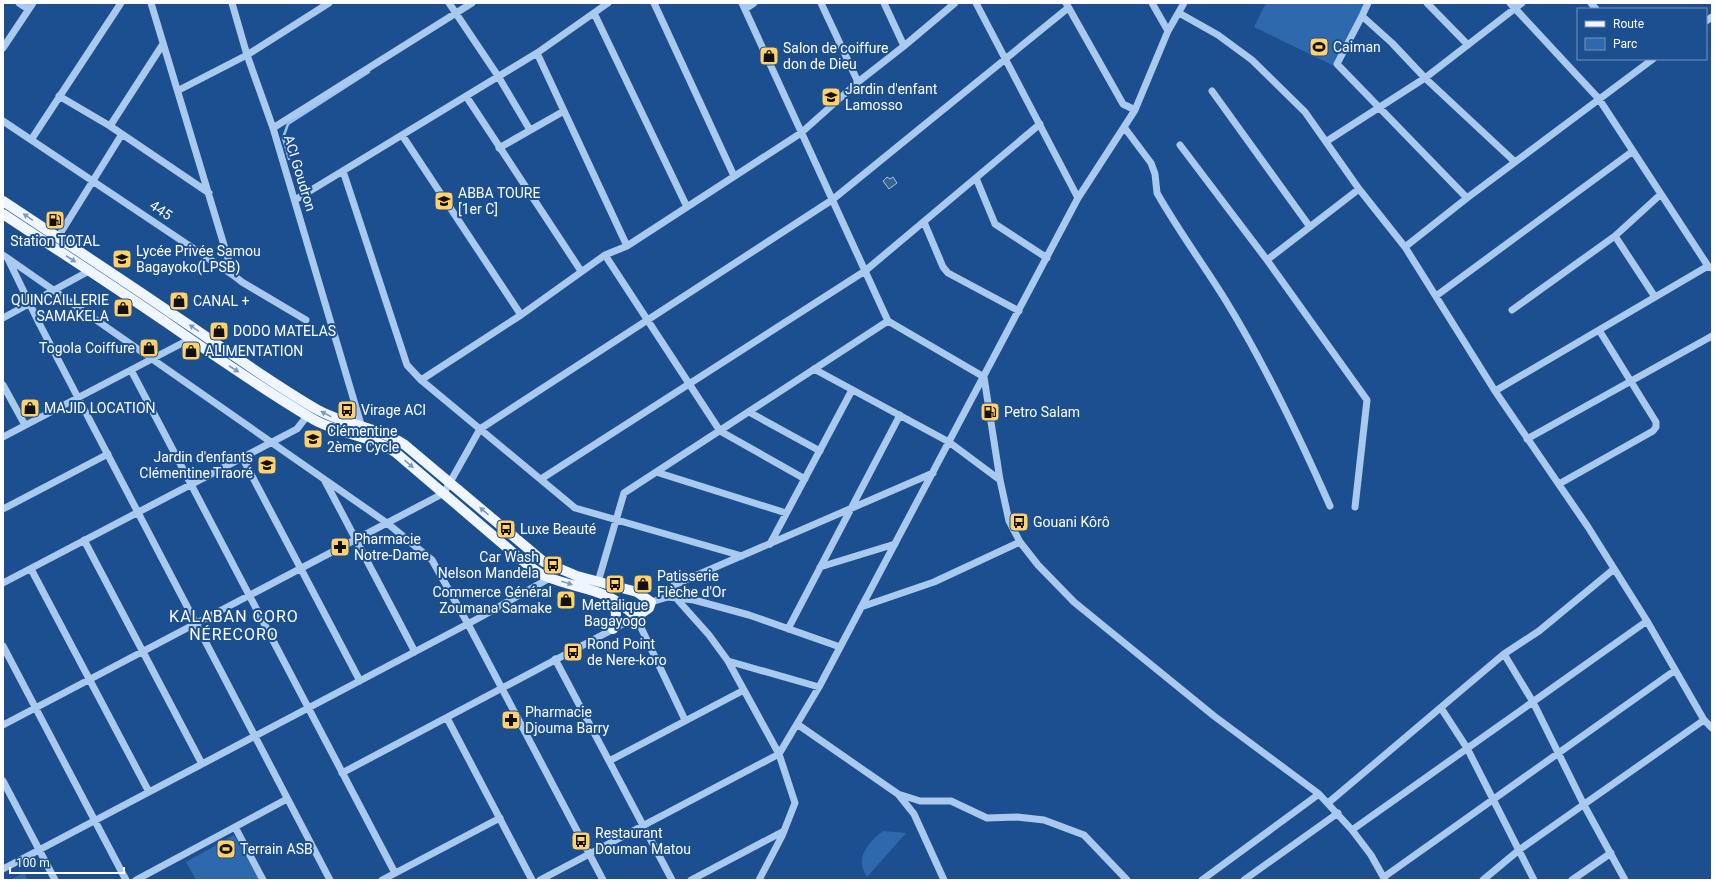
<svg xmlns="http://www.w3.org/2000/svg" width="1715" height="883" viewBox="0 0 1715 883" font-family="Roboto,sans-serif">
	<style>
		.green { fill: #2e69ad }
		.water { fill: #3c6290; stroke: #9cc4f0 }
		.lines { fill: none; stroke-linecap: round; stroke-linejoin: round }
		.stream { stroke: #9cc4f0; stroke-width: 2.5 }
		.minor { stroke: #a9c9ee; stroke-width: 7 }
		.major { stroke: #f0f6ff; stroke-width: 10 }
		.oneway { fill: #7b9ac1 }
		.labels { text-anchor: middle; dominant-baseline: central; stroke-width: 4; stroke-linejoin: round; paint-order: stroke }
		.poi-label { font-size: 14px; fill: #fff; stroke: #1b4f8f; text-anchor: start }
		.street-label { font-size: 14px; fill: #fff; stroke: #1b4f8f }
		.quarter-label { font-size: 16px; letter-spacing: 1px; fill: #fff; stroke: #1b4f8f }
	</style>
	<rect width="100%" height="100%" fill="#1b4f8f"/>
	<!-- green -->
	<path class="green" d="M 1266,3 L 1365,3 L 1334,66 L 1254,27 Z
		M 883,831 L 906,833 L 867,877 C 854,858 868,843 883,831 Z
		M 234,835 L 259,880 L 196,880 L 186,862 Z
		M 24,873 L 28,880 L 10,880 Z"/>
	<!-- water -->
	<path class="water" d="M 887,177 L 890,179 L 893,177 L 897,183 L 889,189 L 883,181 Z"/>
	<g class="lines">
		<!-- stream -->
		<path class="stream" d="M 289,159 L 283,138 L 288,124 L 369,72"/>
		<!-- minor -->
		<path class="minor" d="M 19,3 L 28,9
			M 151,3 L 233,275
			M 232,3 L 247,55 L 273,128 L 363,431
			M 449,3 L 498,76 L 530,130
			M 654,3 L 734,176
			M 742,3 L 888,321 L 984,377 L 1000,480 L 1009,521 L 1020,542 L 1038,565 L 1074,602 L 1214,716 L 1319,794 L 1352,830 L 1371,855 L 1385,880
			M 821,3 L 858,82
			M 884,3 L 904,46
			M 976,3 L 1078,198
			M 1066,3 L 1123,104 L 1135,110
			M 1152,3 L 1168,31 L 1184,3
			M 1427,3 L 1468,45
			M 1510,3 L 1599,99 L 1708,266 L 1712,268
			M 1591,3 L 1596,9
			M 745,9 L 754,3
			M 594,13 L 687,207
			M 1179,13 L 1218,35 L 1252,60 L 1305,112 L 1359,189 L 1405,247 L 1495,391 L 1588,527 L 1647,621 L 1704,720 L 1712,728
			M 1362,16 L 1368,3
			M 1706,21 L 1712,17
			M 3,48 L 33,3
			M 537,53 L 627,246
			M 179,90 L 247,55 L 329,3
			M 1212,91 L 1310,227
			M 59,96 L 110,126 L 209,193
			M 466,96 L 581,271
			M 3,121 L 233,275 L 242,282 L 306,320
			M 110,126 L 163,44
			M 1124,127 L 1151,163 L 1155,174 L 1157,193 C 1178,230 1203,264 1226,301 C 1266,366 1299,436 1330,506
			M 273,128 L 472,3
			M 402,135 L 521,315
			M 31,140 L 121,3
			M 1327,141 L 1425,78 L 1522,3
			M 1180,145 L 1267,260 L 1367,400 L 1355,507
			M 499,148 L 564,111
			M 343,171 L 407,365 L 421,380 L 575,508 L 742,556
			M 976,178 L 995,224 L 1047,258
			M 1467,198 L 1337,64 L 1362,16 L 1392,43 L 1425,78 L 1515,162
			M 295,200 L 537,53 L 608,3
			M 924,222 L 943,267 L 948,273 L 1019,311
			M 1615,236 L 1655,297
			M 58,237 L 122,134
			M 1405,247 L 1467,198 L 1653,59
			M 3,255 L 387,523 L 432,560 L 468,624 L 603,880
			M 605,255 L 720,431 L 805,479
			M 8,259 L 39,323 L 330,880
			M 1267,260 L 1359,189
			M 1436,296 L 1633,151
			M 1512,310 L 1615,236 L 1661,194
			M 3,318 L 89,271
			M 814,369 L 949,442 L 1000,480
			M 131,370 L 395,873
			M 421,380 L 521,315 L 605,255 L 627,246 L 801,133 L 858,82 L 904,46 L 955,3
			M 3,385 L 25,425
			M 1495,391 L 1708,266
			M 749,412 L 820,451
			M 3,437 L 190,339
			M 1527,439 L 1712,336
			M 242,457 L 360,681
			M 656,472 L 786,513
			M 541,479 L 865,271 L 1040,124
			M 325,481 L 415,652
			M 1559,484 L 1653,431 L 1656,427 L 1656,422 L 1599,330
			M 3,509 L 108,454
			M 84,540 L 202,764
			M 770,544 L 852,390
			M 820,567 L 895,544
			M 31,569 L 149,792
			M 598,582 L 624,493 L 888,321
			M 3,583 L 297,429 L 307,416
			M 668,597 L 674,585 L 933,473
			M 676,598 L 709,635 L 728,661 L 779,754 L 795,803 L 782,836 L 759,880
			M 651,602 L 668,597 L 694,600 L 749,615 L 840,647
			M 861,607 L 934,582 L 1020,542
			M 788,629 L 900,415
			M 3,646 L 126,880
			M 1504,654 L 1533,702 L 1584,805 L 1625,880
			M 555,659 L 672,880
			M 728,661 L 819,687
			M 1441,708 L 1467,748 L 1534,880
			M 447,718 L 532,880
			M 797,724 L 898,794 L 920,801 L 951,801 L 987,818 L 1017,817 L 1044,820 L 1084,835 L 1127,880
			M 3,725 L 444,493 L 480,429 L 832,200 L 1068,8
			M 609,761 L 744,690
			M 342,773 L 636,617 L 685,720
			M 3,781 L 55,880
			M 898,794 L 914,814 L 944,880
			M 1328,803 L 1504,654 L 1539,631 L 1614,569
			M 235,827 L 263,880
			M 1352,830 L 1647,621
			M 3,869 L 477,619 L 550,578
			M 1384,877 L 1674,671
			M 136,880 L 287,799
			M 382,880 L 500,818
			M 540,880 L 779,754 L 819,687 L 1078,198 L 1135,110 L 1168,31
			M 691,880 L 784,831
			M 1202,880 L 1319,794
			M 1244,880 L 1338,813
			M 1483,880 L 1519,850 L 1704,720
			M 1572,880 L 1611,853"/>
		<!-- major -->
		<path class="major" d="M 3,201 C 60,239 117,276 174,315 C 222,347 268,381 318,410 C 345,425 378,427 405,445 L 544,562 L 577,576 L 637,592 L 651,602 L 649,608 L 636,617 C 605,586 581,591 545,576 C 538,573 531,567 524,562 L 395,452 C 370,435 337,434 311,418 C 263,389 216,357 170,325 C 115,287 59,251 3,214
			M 607,596 C 617,608 618,615 613,629"/>
	</g>
	<!-- one-way arrows -->
	<defs><path id="oneway-solid" d="M-6-.8H1V-3.2L6.5 0L1 3.2V.8H-6Z"/></defs>
	<g class="oneway">
		<use href="#oneway-solid" transform="translate(28 217) rotate(-146)"/>
		<use href="#oneway-solid" transform="translate(71 259) rotate(33)"/>
		<use href="#oneway-solid" transform="translate(194 328) rotate(-145)"/>
		<use href="#oneway-solid" transform="translate(234 369) rotate(33)"/>
		<use href="#oneway-solid" transform="translate(326 414) rotate(-153)"/>
		<use href="#oneway-solid" transform="translate(409 464) rotate(40)"/>
		<use href="#oneway-solid" transform="translate(484 511) rotate(-139)"/>
		<use href="#oneway-solid" transform="translate(567 583) rotate(17)"/>
	</g>
	<!-- icons -->
	<defs>
		<g id="stadium-square" transform="scale(1)"><rect x="-9" y="-9" width="18" height="18" rx="4" fill="#ffd166" stroke="#1b4f8f"/><path d="M0-5a6.5 5 0 1 0 0 10a6.5 5 0 1 0 0-10ZM-3.5-1.8h7v3.6h-7Z" fill="#111"/></g>
		<g id="shop-square" transform="scale(1)"><rect x="-9" y="-9" width="18" height="18" rx="4" fill="#ffd166" stroke="#1b4f8f"/><path d="M-5-2.5h2.3a2.7 3.5 0 0 1 5.4 0H5L5.5 6h-11ZM-1.5-2.5h3a1.5 2.3 0 0 0-3 0Z" fill="#111"/></g>
		<g id="school-square" transform="scale(1)"><rect x="-9" y="-9" width="18" height="18" rx="4" fill="#ffd166" stroke="#1b4f8f"/><path d="M0-5L7-2L0 1L-7-2ZM-4 1L0 2.5L4 1V4Q0 6-4 4Z" fill="#111"/></g>
		<g id="fuel-square" transform="scale(1)"><rect x="-9" y="-9" width="18" height="18" rx="4" fill="#ffd166" stroke="#1b4f8f"/><path d="M-5.5-6h7V0h2V4h1.3V-2.5L3-4.5l.8-.8L6-3V5H2.5V1h-1V6h-7ZM-4.2-4.7v3.2H.2V-4.7Z" fill="#111"/></g>
		<g id="bus-square" transform="scale(1)"><rect x="-9" y="-9" width="18" height="18" rx="4" fill="#ffd166" stroke="#1b4f8f"/><path d="M-5-6H5V4H4V6H2V4H-2V6H-4V4H-5ZM-3.5-4V0h7V-4ZM-3.5 1.2v1.5H-2V1.2ZM2 1.2v1.5H3.5V1.2Z" fill="#111"/></g>
		<g id="pharmacy-square" transform="scale(1)"><rect x="-9" y="-9" width="18" height="18" rx="4" fill="#ffd166" stroke="#1b4f8f"/><path d="M-2-6h4v4h4v4h-4v4h-4v-4h-4v-4h4Z" fill="#111"/></g>
	</defs>
	<g fill-rule="evenodd">
		<use href="#stadium-square" x="1319" y="47"/>
		<use href="#shop-square" x="769" y="56"/>
		<use href="#school-square" x="831" y="97"/>
		<use href="#school-square" x="444" y="201"/>
		<use href="#fuel-square" x="55" y="220"/>
		<use href="#school-square" x="122" y="259"/>
		<use href="#shop-square" x="179" y="301"/>
		<use href="#shop-square" x="123" y="308"/>
		<use href="#shop-square" x="219" y="331"/>
		<use href="#shop-square" x="149" y="348"/>
		<use href="#shop-square" x="191" y="351"/>
		<use href="#shop-square" x="30" y="408"/>
		<use href="#bus-square" x="347" y="410"/>
		<use href="#fuel-square" x="990" y="412"/>
		<use href="#school-square" x="313" y="439"/>
		<use href="#school-square" x="267" y="465"/>
		<use href="#bus-square" x="1019" y="522"/>
		<use href="#bus-square" x="506" y="529"/>
		<use href="#pharmacy-square" x="340" y="547"/>
		<use href="#bus-square" x="553" y="565"/>
		<use href="#bus-square" x="615" y="584"/>
		<use href="#shop-square" x="643" y="584"/>
		<use href="#shop-square" x="566" y="600"/>
		<use href="#bus-square" x="573" y="652"/>
		<use href="#pharmacy-square" x="511" y="720"/>
		<use href="#bus-square" x="581" y="841"/>
		<use href="#stadium-square" x="226" y="849"/>
	</g>
	<g class="labels">
		<!-- poi labels -->
		<g class="poi-label">
			<text x="1333" y="47">Caiman</text>
			<text x="783" y="48">Salon de coiffure<tspan x="783" dy="16">don de Dieu</tspan></text>
			<text x="845" y="89">Jardin d'enfant<tspan x="845" dy="16">Lamosso</tspan></text>
			<text x="458" y="193">ABBA TOURE<tspan x="458" dy="16">[1er C]</tspan></text>
			<text x="55" y="241" text-anchor="middle">Station TOTAL</text>
			<text x="136" y="251">Lycée Privée Samou<tspan x="136" dy="16">Bagayoko(LPSB)</tspan></text>
			<text x="109" y="300" text-anchor="end">QUINCAILLERIE<tspan x="109" dy="16">SAMAKELA</tspan></text>
			<text x="193" y="301">CANAL +</text>
			<text x="233" y="331">DODO MATELAS</text>
			<text x="135" y="348" text-anchor="end">Togola Coiffure</text>
			<text x="205" y="351">ALIMENTATION</text>
			<text x="44" y="408">MAJID LOCATION</text>
			<text x="361" y="410">Virage ACI</text>
			<text x="1004" y="412">Petro Salam</text>
			<text x="327" y="431">Clémentine<tspan x="327" dy="16">2ème Cycle</tspan></text>
			<text x="253" y="457" text-anchor="end">Jardin d'enfants<tspan x="253" dy="16">Clémentine Traoré</tspan></text>
			<text x="1033" y="522">Gouani Kôrô</text>
			<text x="520" y="529">Luxe Beauté</text>
			<text x="354" y="539">Pharmacie<tspan x="354" dy="16">Notre-Dame</tspan></text>
			<text x="539" y="557" text-anchor="end">Car Wash<tspan x="539" dy="16">Nelson Mandela</tspan></text>
			<text x="657" y="576">Patisserie<tspan x="657" dy="16">Flèche d'Or</tspan></text>
			<text x="552" y="592" text-anchor="end">Commerce Général<tspan x="552" dy="16">Zoumana Samake</tspan></text>
			<text x="615" y="605" text-anchor="middle">Mettalique<tspan x="615" dy="16">Bagayogo</tspan></text>
			<text x="587" y="644">Rond Point<tspan x="587" dy="16">de Nere-koro</tspan></text>
			<text x="525" y="712">Pharmacie<tspan x="525" dy="16">Djouma Barry</tspan></text>
			<text x="595" y="833">Restaurant<tspan x="595" dy="16">Douman Matou</tspan></text>
			<text x="240" y="849">Terrain ASB</text>
		</g>
		<!-- street labels -->
		<g class="street-label">
			<text transform="translate(300 173) rotate(73)">ACI Goudron</text>
			<text transform="translate(161 210) rotate(34)">445</text>
		</g>
		<!-- quarter labels -->
		<g class="quarter-label">
			<text x="234" y="616">KALABAN CORO<tspan x="234" dy="18">NÉRECORO</tspan></text>
		</g>
	</g>
	<!-- border -->
	<rect width="1715" height="883" fill="none" stroke="#ffffff" stroke-width="8"/>
	<!-- legend -->
	<rect x="1577" y="8" width="130" height="52" fill="#1b4f8f" stroke="#7695bc"/>
	<rect x="1585" y="21" width="20" height="6" fill="#f0f6ff" stroke="#7695bc"/>
	<text x="1613" y="28" font-size="12" fill="#ffffff">Route</text>
	<rect x="1585" y="38" width="20" height="12" fill="#2e69ad" stroke="#7695bc"/>
	<text x="1613" y="48" font-size="12" fill="#ffffff">Parc</text>
	<!-- scale -->
	<path d="M10 867v6h114v-6" fill="none" stroke="#ffffff" stroke-width="2"/>
	<text x="16" y="867" font-size="12" fill="#ffffff" stroke="#1b4f8f" stroke-width="3" paint-order="stroke">100 m</text>
</svg>
